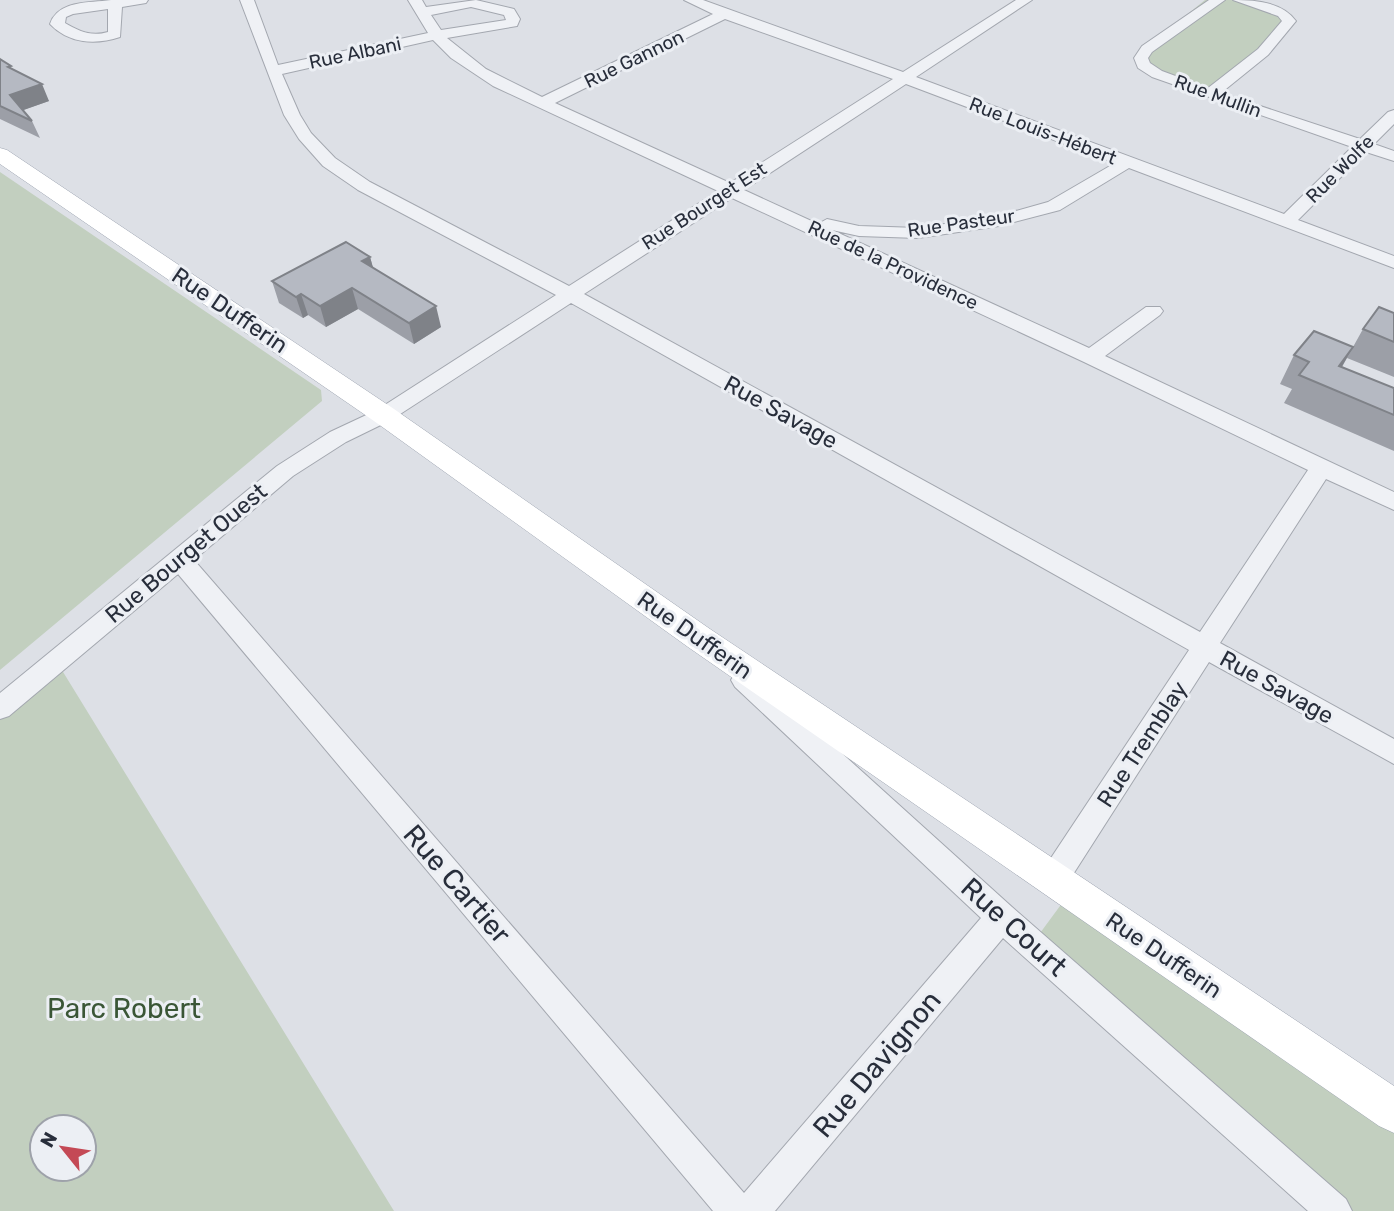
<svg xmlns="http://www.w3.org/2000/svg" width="1394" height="1211" viewBox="0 0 1394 1211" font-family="Rubik,sans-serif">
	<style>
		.green { fill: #c2cfbf; fill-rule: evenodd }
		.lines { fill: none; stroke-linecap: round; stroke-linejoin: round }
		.minor-casing { stroke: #a3a7af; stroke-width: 2 }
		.major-casing { stroke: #9da4b1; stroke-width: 1 }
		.minor { fill: #eff1f5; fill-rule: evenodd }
		.major { fill: #fff; fill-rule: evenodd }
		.wall { fill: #9c9fa7 }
		.shaded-wall { fill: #7f8288 }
		.building { fill: #b5b9c2; stroke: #7f8288; stroke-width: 2 }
		.labels { text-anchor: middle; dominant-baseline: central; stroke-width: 6; stroke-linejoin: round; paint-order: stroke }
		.far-street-label { font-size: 19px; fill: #282e3b; stroke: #eceff4 }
		.street-label { font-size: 23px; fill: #282e3b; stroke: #eceff4 }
		.near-street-label { font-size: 28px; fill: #282e3b; stroke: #eceff4 }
		.near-park-label { font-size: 28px; fill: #3a5636; stroke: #eceff4 }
	</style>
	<rect width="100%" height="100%" fill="#dde0e6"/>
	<!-- green -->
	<path class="green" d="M 1205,0 L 1241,0 L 1293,19 L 1280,33 L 1204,92 L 1150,75 L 1142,51 Z
		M 0,172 L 321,390 L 322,401 L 0,670 Z
		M 60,667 L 394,1211 L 0,1211 L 0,720 ZM 42,1127 L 84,1127 L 84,1169 L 42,1169 Z
		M 1071,891 L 1394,1115 L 1394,1211 L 1337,1211 L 1032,944 Z"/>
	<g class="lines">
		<!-- minor casing -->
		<g class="minor-casing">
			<path id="minor" d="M 111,0 L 148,0 L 146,3 L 122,7 L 120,37 C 96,45 69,44 50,24 C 58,0 89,3 111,0 ZM 108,9 L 108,32 C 91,37 79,31 65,23 L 66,17 L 73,14 Z
				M 240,0 L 254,0 L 278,65 L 428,33 L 408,0 L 422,0 L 426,7 L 476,0 L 514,9 L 520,19 L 517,26 L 447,38 L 486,69 L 542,97 L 713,14 L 684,0 L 703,0 L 903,72 L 1016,0 L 1032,0 L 916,77 L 1284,214 L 1352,147 L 1152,77 L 1138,68 L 1134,58 L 1142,46 L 1209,0 L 1225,0 L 1152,52 L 1148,58 L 1150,63 L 1162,71 L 1208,88 L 1258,49 L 1282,21 L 1278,16 L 1233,0 C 1256,0 1282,2 1296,21 L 1268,55 L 1221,93 L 1360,139 L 1388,112 L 1394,110 L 1394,124 L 1374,144 L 1394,151 L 1394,161 L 1366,152 L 1298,220 L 1394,256 L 1394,268 L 1129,168 L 1060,210 L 999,226 L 918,238 L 859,236 L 832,230 L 1089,348 L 1146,307 L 1160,307 L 1163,311 L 1160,315 L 1105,356 L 1394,492 L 1394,510 L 1326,479 L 1220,643 L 1394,739 L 1394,764 L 1209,662 L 1063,890 L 1053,894 L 1043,890 L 1038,880 L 1043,870 L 1189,650 L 571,303 L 391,420 L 346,442 L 293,476 L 194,560 L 744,1193 L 981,918 L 735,687 L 731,680 L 735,673 L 744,669 L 753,673 L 1012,907 L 1346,1199 L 1352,1211 L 1308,1211 L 1003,938 L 775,1211 L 713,1211 L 178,574 L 9,716 L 0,719 L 0,693 L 277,466 L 330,432 L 377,410 L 556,295 L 358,190 L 323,166 L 299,139 L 284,115 ZM 471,7 L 504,15 L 506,20 L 441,30 L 431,15 ZM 725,19 L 893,79 L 730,183 L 555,103 ZM 433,40 L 451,58 L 493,86 L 718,191 L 569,286 L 370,182 L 335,158 L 311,133 L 300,115 L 282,74 ZM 906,84 L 1115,163 L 1048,202 L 998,216 L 918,228 L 859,226 L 827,219 L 818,224 L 744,190 ZM 732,198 L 1084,362 L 1308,470 L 1200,632 L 584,294 Z"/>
		</g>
		<!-- major casing -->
		<g class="major-casing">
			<path id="major" d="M 0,148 L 7,150 L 394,409 L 710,629 L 1394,1086 L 1394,1133 L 1379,1126 L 688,647 L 374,421 L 0,164 Z"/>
		</g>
		<!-- minor -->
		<use href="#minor" class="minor"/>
		<!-- major -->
		<use href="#major" class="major"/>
	</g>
	<!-- wall -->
	<path class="wall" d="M 0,59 L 49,101 L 23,110 L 32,121 L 40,138 L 0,119 Z
		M 370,257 L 373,268 L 441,327 L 414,344 L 358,309 L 326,327 L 308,315 L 303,318 L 279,303 L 272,281 Z
		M 1394,313 L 1394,377 L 1347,358 L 1342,367 L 1394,388 L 1394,451 L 1284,403 L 1292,389 L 1280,384 L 1294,355 L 1353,347 L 1363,329 Z"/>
	<!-- shaded-wall -->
	<path class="shaded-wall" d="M 42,84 L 49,101 L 18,112 L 10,95 Z
		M 370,257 L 376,278 L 362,261 Z
		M 352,288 L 358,309 L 326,327 L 320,306 Z
		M 301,294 L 308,315 L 303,318 L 296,297 Z
		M 436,306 L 441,327 L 414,344 L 409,323 Z
		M 1353,347 L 1337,375 L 1339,366 Z"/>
	<!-- building -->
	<path class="building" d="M 0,59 L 11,66 L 8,67 L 42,84 L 10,95 L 32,121 L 0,106 Z
		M 346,242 L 370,257 L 362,261 L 436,306 L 409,323 L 352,288 L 320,306 L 301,294 L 296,297 L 272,281 Z
		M 1379,307 L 1394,313 L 1394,342 L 1363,329 Z
		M 1314,331 L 1353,347 L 1339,366 L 1394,388 L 1394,415 L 1299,375 L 1309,362 L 1294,355 Z"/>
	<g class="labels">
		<!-- far-street labels -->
		<g class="far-street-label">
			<text transform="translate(355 53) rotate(-12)">Rue Albani</text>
			<text transform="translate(634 59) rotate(-26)">Rue Gannon</text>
			<text transform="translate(1218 96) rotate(20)">Rue Mullin</text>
			<text transform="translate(1043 131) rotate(21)">Rue Louis-Hébert</text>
			<text transform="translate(1340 169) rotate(-45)">Rue Wolfe</text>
			<text transform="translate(704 206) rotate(-33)">Rue Bourget Est</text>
			<text transform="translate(961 223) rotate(-8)">Rue Pasteur</text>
			<text transform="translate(893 265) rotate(25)">Rue de la Providence</text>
		</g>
		<!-- street labels -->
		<g class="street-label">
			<text transform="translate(230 310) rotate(34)">Rue Dufferin</text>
			<text transform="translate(781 412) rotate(29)">Rue Savage</text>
			<text transform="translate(186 553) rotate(-40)">Rue Bourget Ouest</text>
			<text transform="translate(695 635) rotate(35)">Rue Dufferin</text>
			<text transform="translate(1277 687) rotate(29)">Rue Savage</text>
			<text transform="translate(1142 744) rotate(-57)">Rue Tremblay</text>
			<text transform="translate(1164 955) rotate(34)">Rue Dufferin</text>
		</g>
		<!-- near-street labels -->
		<g class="near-street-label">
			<text transform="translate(457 884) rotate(49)">Rue Cartier</text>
			<text transform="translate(1014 927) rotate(42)">Rue Court</text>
			<text transform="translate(877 1064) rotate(-50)">Rue Davignon</text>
		</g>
		<!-- near-park labels -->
		<g class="near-park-label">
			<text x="124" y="1008">Parc Robert</text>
		</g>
	</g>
	<!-- north arrow -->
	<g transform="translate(63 1148) rotate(300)"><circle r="33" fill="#eceff4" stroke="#9ea2aa" stroke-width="2"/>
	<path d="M0-5L12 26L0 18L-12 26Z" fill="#c44955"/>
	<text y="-10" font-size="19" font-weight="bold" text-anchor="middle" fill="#282e3b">N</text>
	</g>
</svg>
